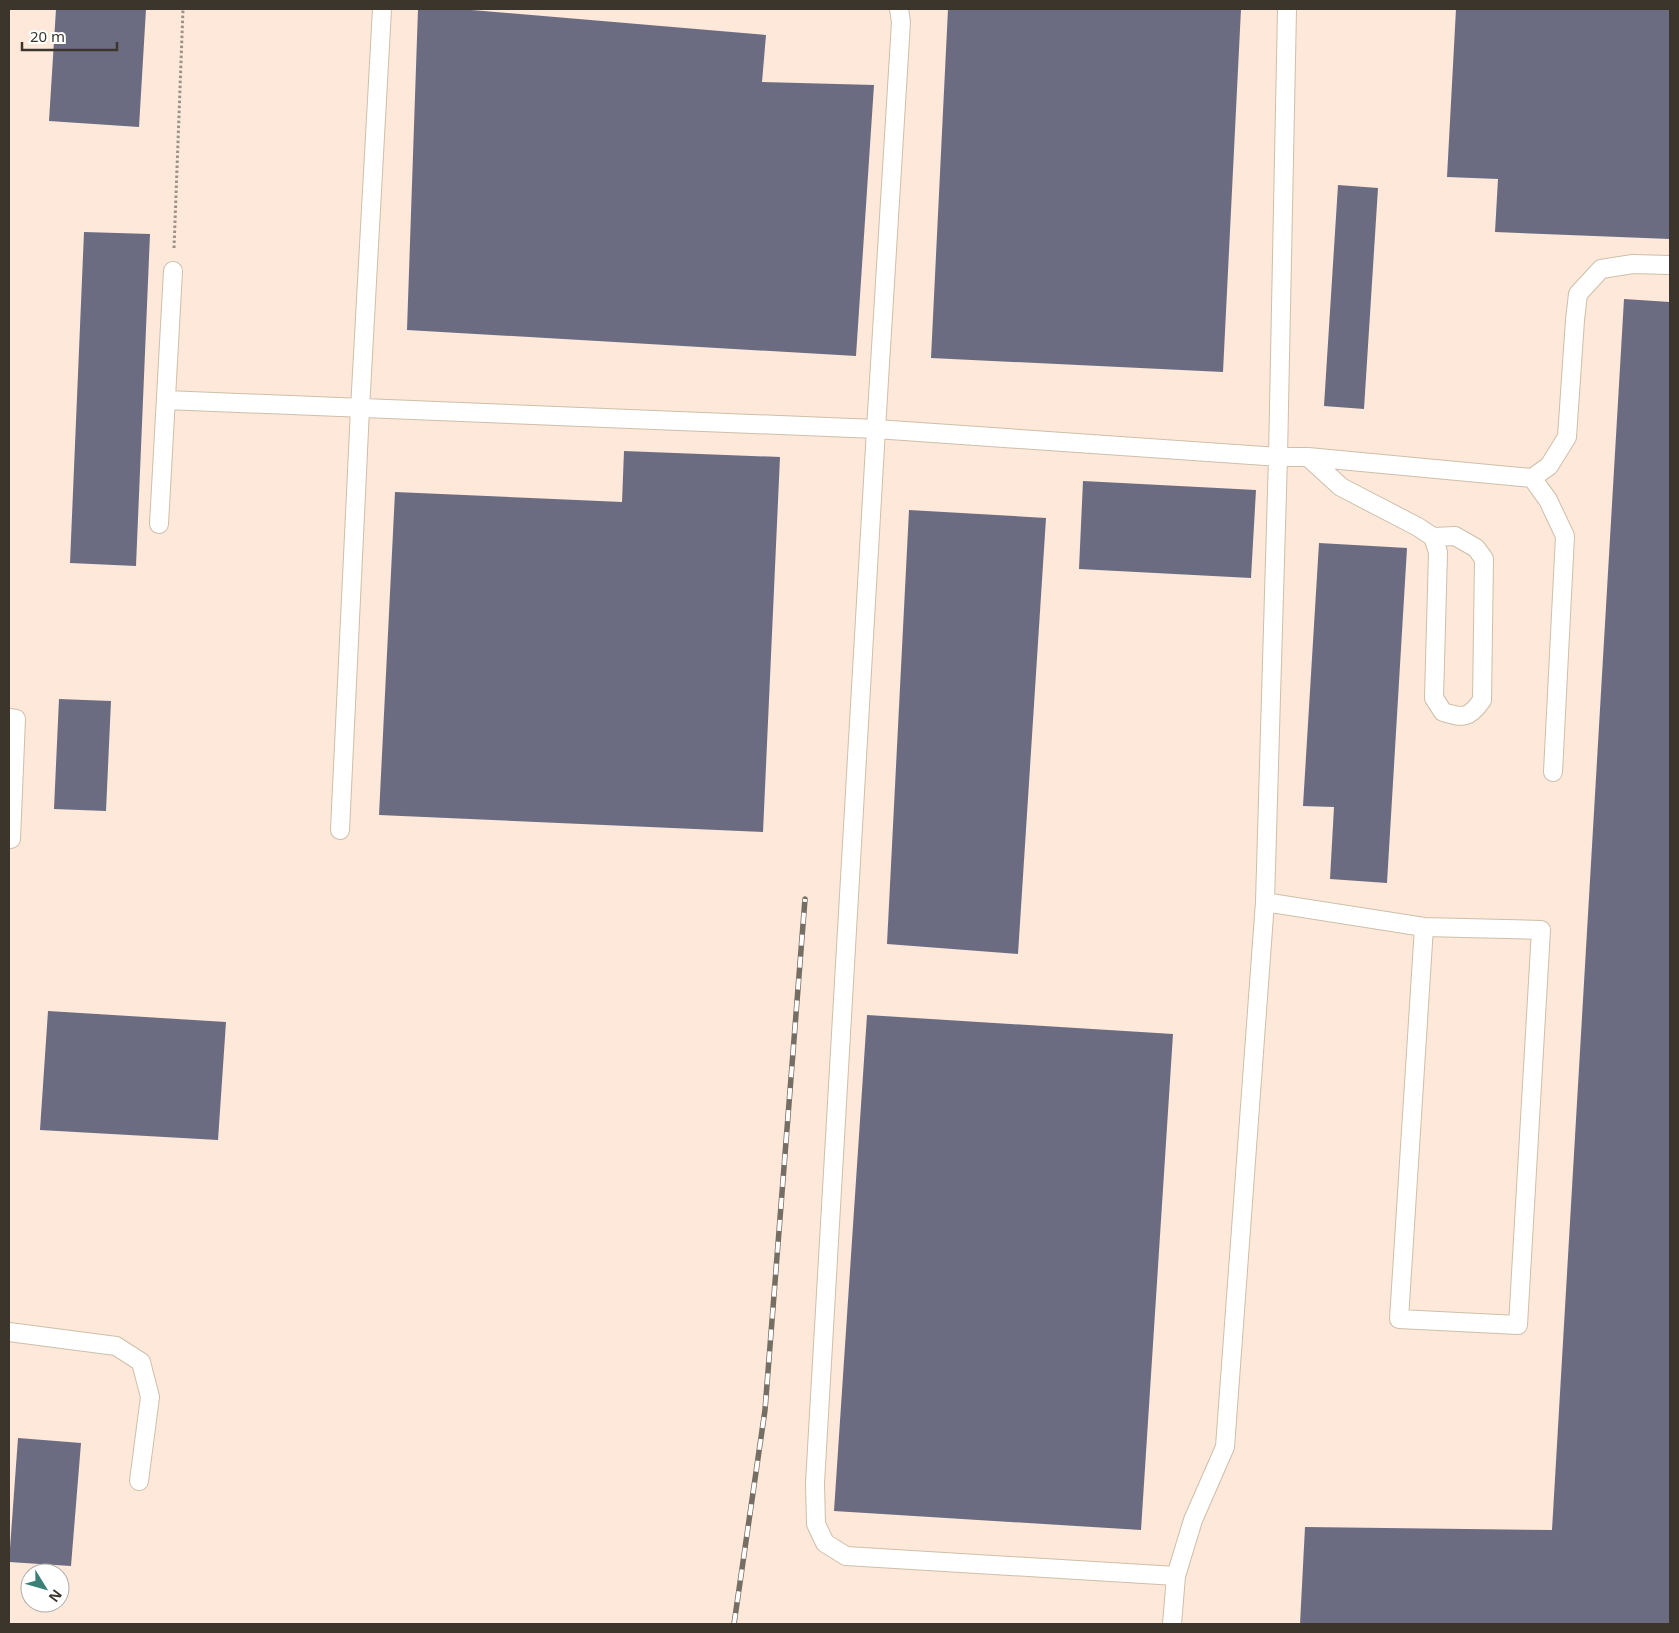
<svg xmlns="http://www.w3.org/2000/svg" width="1679" height="1633" viewBox="0 0 1679 1633" font-family="'Noto Sans',sans-serif">
	<style>
		.industrial { fill: #fde8da; fill-rule: evenodd }
		.building { fill: #6b6c82 }
		.lines { fill: none; stroke-linecap: round; stroke-linejoin: round }
		.lane-casing { stroke: #cdbfa9; stroke-width: 20 }
		.path { stroke: #999287; stroke-width: 3; stroke-dasharray: 2.5 2.5; stroke-linecap: butt }
		.lane { stroke: #fff; stroke-width: 18 }
		.rail-casing { stroke: #756e64; stroke-width: 5.5 }
		.rail { stroke: #fff; stroke-width: 4; stroke-dasharray: 11; stroke-linecap: butt }
	</style>
	<rect width="100%" height="100%" fill="#fef6e8"/>
	<!-- industrial -->
	<path class="industrial" d="M 9,9 L 1670,9 L 1670,1624 L 9,1624 ZM 30,1573 L 60,1573 L 60,1603 L 30,1603 Z"/>
	<!-- building -->
	<path class="building" d="M 56,9 L 146,9 L 139,127 L 49,121 Z
		M 418,9 L 460,9 L 766,35 L 762,82 L 874,85 L 856,356 L 407,330 Z
		M 948,9 L 1241,9 L 1223,372 L 931,358 Z
		M 1456,9 L 1670,9 L 1670,239 L 1495,232 L 1498,179 L 1447,177 Z
		M 1338,185 L 1378,188 L 1364,409 L 1324,406 Z
		M 84,232 L 150,234 L 136,566 L 70,563 Z
		M 1624,299 L 1670,302 L 1670,1624 L 1300,1624 L 1305,1527 L 1552,1530 Z
		M 624,451 L 780,457 L 763,832 L 379,815 L 395,492 L 622,502 Z
		M 1083,481 L 1256,490 L 1251,578 L 1079,569 Z
		M 909,510 L 1046,518 L 1018,954 L 887,944 Z
		M 1319,543 L 1407,548 L 1387,883 L 1330,879 L 1334,807 L 1303,806 Z
		M 59,699 L 111,701 L 106,811 L 54,809 Z
		M 48,1011 L 226,1022 L 218,1140 L 40,1130 Z
		M 867,1015 L 1173,1034 L 1141,1530 L 834,1511 Z
		M 18,1438 L 81,1443 L 71,1566 L 9,1562 Z"/>
	<g class="lines">
		<!-- lane casing -->
		<g class="lane-casing">
			<path id="lane" d="M 899,9 L 901,22 L 876,429 L 815,1483 L 816,1524 L 825,1543 L 846,1556 L 1176,1576
				M 166,400 L 876,429 L 1278,457 L 1308,457 L 1532,478 L 1548,500 L 1565,536 L 1553,772
				M 1308,457 L 1341,487 L 1418,527 L 1433,537 L 1438,552 L 1434,698 L 1443,712 C 1463,718 1469,719 1482,700 L 1484,559 L 1476,548 L 1455,536 L 1433,537
				M 1532,478 L 1549,466 L 1567,437 L 1575,320 L 1578,294 L 1601,269 L 1633,264 L 1670,265
				M 159,524 L 173,271
				M 9,718 L 16,719 L 11,839
				M 340,830 L 360,409 L 382,9
				M 1265,902 L 1424,927 L 1541,930 L 1518,1325 L 1399,1319 L 1424,927
				M 9,1332 L 116,1346 L 141,1362 L 150,1397 L 139,1481
				M 1172,1624 L 1176,1576 L 1193,1520 L 1225,1447 L 1265,902 L 1278,457 L 1287,9"/>
		</g>
		<!-- path -->
		<path class="path" d="M 174,248 L 183,9"/>
		<!-- lane -->
		<use href="#lane" class="lane"/>
		<!-- rail casing -->
		<g class="rail-casing">
			<path id="rail" d="M 734,1624 L 765,1410 L 805,899"/>
		</g>
		<!-- rail -->
		<use href="#rail" class="rail"/>
	</g>
	<!-- border -->
	<rect width="1679" height="1633" fill="none" stroke="#3b352c" stroke-width="20"/>
	<!-- north arrow -->
	<g transform="translate(45 1588) rotate(127)"><circle r="24" fill="#ffffff" stroke="#b1aeab"/>
	<path d="M0-4L9 19L0 12L-9 19Z" fill="#3a8078"/>
	<text y="-8" font-size="14" font-weight="bold" text-anchor="middle" fill="#3b352c">N</text>
	</g>
	<!-- scale -->
	<path d="M22 42v8h95v-8" fill="none" stroke="#3b352c" stroke-width="2.5"/>
	<text x="30" y="42" font-size="15" fill="#3b352c" stroke="#ffffff" stroke-width="4" paint-order="stroke">20 m</text>
</svg>
